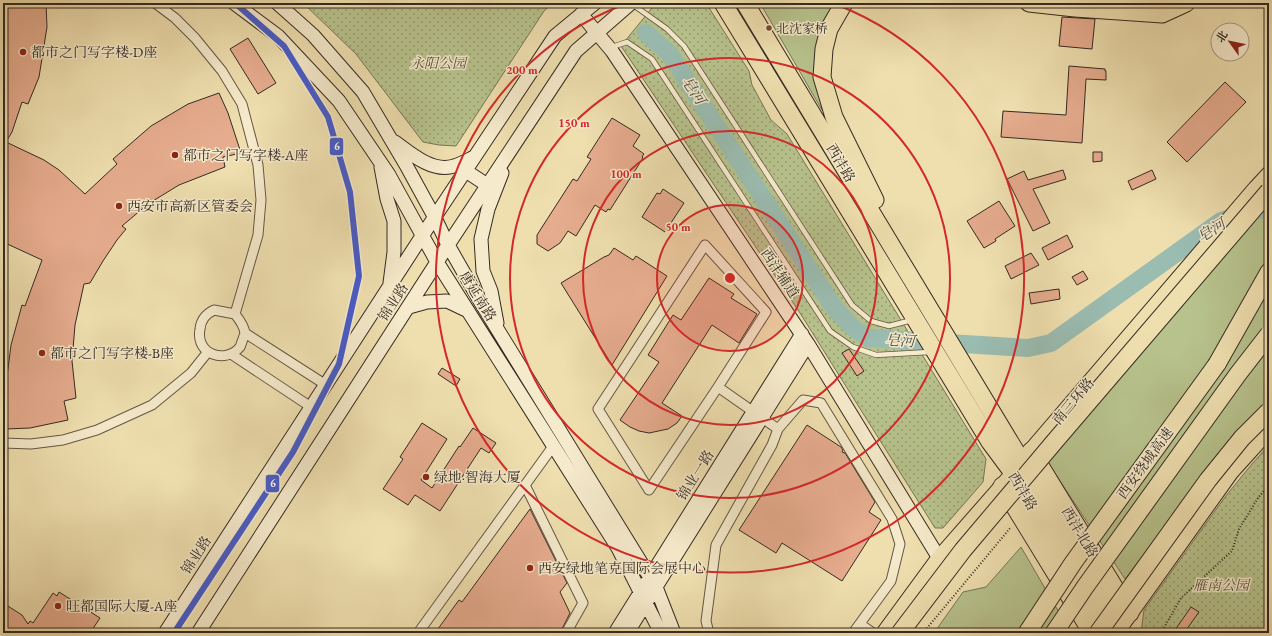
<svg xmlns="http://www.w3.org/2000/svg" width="1272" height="636" viewBox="0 0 1272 636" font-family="'EB Garamond','Noto Serif SC',serif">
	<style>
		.green { fill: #b7c28c; stroke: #767658 }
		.park { fill: url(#park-dots); stroke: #767658 }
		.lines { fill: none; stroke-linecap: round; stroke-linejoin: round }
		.river { stroke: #9abcb1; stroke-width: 18 }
		.building { fill: #e6ac8e; stroke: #352a23 }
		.lane-casing { stroke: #645746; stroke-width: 6 }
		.street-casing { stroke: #645746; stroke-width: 11 }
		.secondary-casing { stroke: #352a23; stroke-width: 15 }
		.primary-casing { stroke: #352a23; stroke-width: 17 }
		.highway-casing { stroke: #352a23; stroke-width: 19 }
		.path { stroke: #352a23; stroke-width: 2; stroke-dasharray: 1 2; stroke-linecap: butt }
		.lane { stroke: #f5eacb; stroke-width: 4.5 }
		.street { stroke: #f5eacb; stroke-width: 9 }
		.secondary { stroke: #f5eacb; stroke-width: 13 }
		.primary { stroke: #efdfaf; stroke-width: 15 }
		.highway { stroke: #efdfaf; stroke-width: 17 }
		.highway-bridge-casing { stroke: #352a23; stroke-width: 19; stroke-linecap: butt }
		.highway-bridge { stroke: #efdfaf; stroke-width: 17 }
		.metro-1-casing { stroke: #f5eacb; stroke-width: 9 }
		.metro-1 { stroke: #485cc7; stroke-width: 6 }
		.ring { fill: none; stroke: #d62828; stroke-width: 2 }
		.bus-dot { fill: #7a4b2a; stroke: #f5eacb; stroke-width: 1.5 }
		.poi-dot { fill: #8f2418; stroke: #f5eacb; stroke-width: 1.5 }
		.labels { text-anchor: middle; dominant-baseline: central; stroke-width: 3; stroke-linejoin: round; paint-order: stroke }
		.bus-label { font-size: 13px; fill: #352a23; stroke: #f5eacb; text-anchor: start }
		.poi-label { font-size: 14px; fill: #352a23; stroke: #f5eacb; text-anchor: start }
		.park-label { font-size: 14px; font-style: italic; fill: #56503d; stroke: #f5eacb }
		.street-label { font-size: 14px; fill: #352a23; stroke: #f5eacb }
		.water-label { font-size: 15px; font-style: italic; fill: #4e4e46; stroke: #f5eacb }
		.centre { fill: #d62828; stroke: #f5eacb; stroke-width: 2 }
		.ring-label { font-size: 12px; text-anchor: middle; font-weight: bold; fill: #d62828; stroke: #f5eacb; stroke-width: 3; stroke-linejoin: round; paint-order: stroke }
		.line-badge { stroke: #f5eacb; stroke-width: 1.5 }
		.badge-label { font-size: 11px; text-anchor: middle; font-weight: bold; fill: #fff }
	</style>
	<defs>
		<pattern id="park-dots" width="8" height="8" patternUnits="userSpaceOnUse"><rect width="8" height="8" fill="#b7c28c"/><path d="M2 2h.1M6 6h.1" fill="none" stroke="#969e72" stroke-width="1.8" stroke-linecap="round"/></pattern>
	</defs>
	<rect width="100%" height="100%" fill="#efdfaf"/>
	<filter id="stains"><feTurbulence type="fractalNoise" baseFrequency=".005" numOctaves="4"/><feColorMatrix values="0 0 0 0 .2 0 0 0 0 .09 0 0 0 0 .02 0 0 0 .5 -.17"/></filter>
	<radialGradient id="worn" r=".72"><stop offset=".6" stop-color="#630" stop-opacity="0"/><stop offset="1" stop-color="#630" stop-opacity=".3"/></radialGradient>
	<!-- green -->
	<path class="green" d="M 760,3 L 836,3 L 819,31 L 815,68 L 822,110 Z
		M 1269,200 L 1269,400 L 1216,459 L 1125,579 L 1048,463 Z
		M 1021,547 L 1071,633 L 934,633 L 963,592 L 986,587 Z"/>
	<!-- park -->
	<path class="park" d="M 303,3 L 553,3 L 544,11 L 456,146 L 439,145 L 423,142 L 356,54 Z
		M 656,3 L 706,3 L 749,71 L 752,85 L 771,120 L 787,134 L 986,459 L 983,482 L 943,528 L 935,528 L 800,313 L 621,46 Z
		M 1269,445 L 1269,633 L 1141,633 L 1144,610 L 1225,497 L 1252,464 Z"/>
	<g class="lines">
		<!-- river -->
		<path class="river" d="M 646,33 L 669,53 L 833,306 L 851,326 L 868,338 L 1028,348 L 1051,343 L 1221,221 L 1258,209 L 1269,211"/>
	</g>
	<!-- building -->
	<path class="building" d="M 3,3 L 46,3 L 47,27 L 39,77 L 28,104 L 22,102 L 12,132 L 6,142 L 44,160 L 59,170 L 85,194 L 117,164 L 113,159 L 151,126 L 188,104 L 219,93 L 228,113 L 241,153 L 223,157 L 225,167 L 179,185 L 148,204 L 122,226 L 126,229 L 117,240 L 103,261 L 90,283 L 84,284 L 75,325 L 72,361 L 76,398 L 64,401 L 68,420 L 30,428 L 6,429 L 5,392 L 11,345 L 22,305 L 25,306 L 42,260 L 3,242 Z
		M 1062,17 L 1095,19 L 1092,49 L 1059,46 Z
		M 248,38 L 276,83 L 258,94 L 230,49 Z
		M 1069,66 L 1105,69 L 1105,71 L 1106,71 L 1106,80 L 1086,79 L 1082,143 L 1001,137 L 1003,111 L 1066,115 Z
		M 1225,82 L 1246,102 L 1187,162 L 1167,142 Z
		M 612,118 L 640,135 L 633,146 L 644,154 L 642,157 L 643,158 L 610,210 L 608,209 L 606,212 L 595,205 L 576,236 L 568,231 L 560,243 L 548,251 L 537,244 L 537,235 L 573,179 L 577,181 L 591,159 L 587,157 Z
		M 1093,152 L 1102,152 L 1102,161 L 1093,162 Z
		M 1063,170 L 1066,179 L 1033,189 L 1050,223 L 1033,231 L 1007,179 L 1024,171 L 1028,180 Z
		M 1152,170 L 1156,179 L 1132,190 L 1128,181 Z
		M 663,189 L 684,203 L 665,232 L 642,217 L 657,193 L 660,194 Z
		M 999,201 L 1015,226 L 995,239 L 996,241 L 984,248 L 967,221 Z
		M 1067,235 L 1073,247 L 1048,260 L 1042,248 Z
		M 614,248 L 633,260 L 636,256 L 667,276 L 612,365 L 561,283 L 604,257 L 609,255 Z
		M 1031,253 L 1039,265 L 1011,279 L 1005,266 Z
		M 1083,271 L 1088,279 L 1077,285 L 1072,277 Z
		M 709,278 L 734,294 L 731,298 L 757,314 L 739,343 L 712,325 L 662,403 L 682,416 L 677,423 L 668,429 L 649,433 L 639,431 L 630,427 L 620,420 L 659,362 L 648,355 L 673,315 L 681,320 Z
		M 1059,289 L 1060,299 L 1031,304 L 1029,293 Z
		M 849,349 L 864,371 L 857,376 L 842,353 Z
		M 442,368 L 460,379 L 456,386 L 438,374 Z
		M 422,423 L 447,439 L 421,480 L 432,488 L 459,446 L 460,447 L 473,428 L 496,443 L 489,453 L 481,448 L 440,511 L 415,495 L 408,505 L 383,489 L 403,459 L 400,457 Z
		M 807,425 L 841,447 L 843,450 L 842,452 L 845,453 L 875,502 L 869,512 L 881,520 L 842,581 L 782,543 L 776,553 L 739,530 Z
		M 530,509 L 567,583 L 560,592 L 570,613 L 560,633 L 435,633 L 459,600 L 462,602 Z
		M 59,592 L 100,618 L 90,633 L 3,633 L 3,603 L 22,615 L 28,624 L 30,621 L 33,623 L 53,593 L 57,596 Z
		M 1191,607 L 1199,612 L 1184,633 L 1180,633 L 1175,630 Z"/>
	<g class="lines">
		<!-- lane casing -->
		<g class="lane-casing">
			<path id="lane" d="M 632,4 L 667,29 L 684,46 L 852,305 L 871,321 L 889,326 L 912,320
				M 612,47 L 627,42 L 652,59 L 830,331 L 853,347 L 876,355 L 930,352"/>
		</g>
		<!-- street casing -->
		<g class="street-casing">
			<path id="street" d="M 155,3 L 175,18 L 195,38 L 222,71 L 242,104 L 258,165 L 261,200 L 258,235 L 235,314
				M 214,310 L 235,314 C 239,319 244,326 245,333 C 245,334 243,338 243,339 C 242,341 241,345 240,347 C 226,364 195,355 200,329 C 201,319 206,314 214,310 Z
				M 245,333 L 326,385
				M 231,354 L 311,407
				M 718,387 L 649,490 L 598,409 L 705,245 L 766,312 L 718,387 L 778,429
				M 3,443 L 31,444 L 63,440 L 97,430 L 152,405 L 191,373 L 207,353
				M 525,485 L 583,603 L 566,633
				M 860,624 L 873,633
				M 418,633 L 554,445
				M 709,633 L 706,621 L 716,545 L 772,445 L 778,429 L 803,400 L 821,403 L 892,519 L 900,544 L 891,581 L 853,633"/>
		</g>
		<!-- secondary casing -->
		<g class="secondary-casing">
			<path id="secondary" d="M 234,3 L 278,36 L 339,101 L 389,175 L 437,262 L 618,548 L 661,633
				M 277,3 L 313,35 L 363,92 L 406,165 L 435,218 L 448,245 L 480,301 L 656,587 L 674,633
				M 581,14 L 612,51 L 808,344 L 939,558
				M 395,142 C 411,154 433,173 454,166 C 461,164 468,160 474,157
				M 381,167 L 387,199 L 394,221 L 394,252 L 390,283
				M 466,171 L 487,185
				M 409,307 L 427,302 L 447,301 L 468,311
				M 497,323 L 491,291 L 483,271 L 481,239 L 488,209 L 502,173
				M 165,633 L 422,236 L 555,36 L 595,3
				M 198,633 L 448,245 L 576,51 L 631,3
				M 615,633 L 802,334
				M 627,633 L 808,344"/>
		</g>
		<!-- primary casing -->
		<g class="primary-casing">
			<path id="primary" d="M 1023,460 L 1256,188 L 1269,174
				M 884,633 L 939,558 L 1010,477
				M 1116,633 L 1231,472 L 1269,430"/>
		</g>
		<!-- highway casing -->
		<g class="highway-casing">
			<path id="highway" d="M 723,3 L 990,442 L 1013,473 L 1107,633
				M 745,3 L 1022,462 L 1122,633
				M 844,3 L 829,29 L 824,49 L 822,77 L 834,117 L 875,200
				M 1029,3 L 1075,8 L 1162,14 L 1186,3
				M 1217,364 L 1269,272
				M 1031,451 L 1130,613
				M 1002,486 L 1092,633"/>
		</g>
		<!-- path -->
		<path class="path" d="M 923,633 L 1011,527
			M 1161,633 L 1181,598 L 1232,551 L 1239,529 L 1258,498 L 1269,484"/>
		<!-- lane -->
		<use href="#lane" class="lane"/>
		<!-- street -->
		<use href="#street" class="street"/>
		<!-- secondary -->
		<use href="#secondary" class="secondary"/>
		<!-- primary -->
		<use href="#primary" class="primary"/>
		<!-- highway -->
		<use href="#highway" class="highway"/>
		<!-- highway-bridge casing -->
		<g class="highway-bridge-casing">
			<path id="highway-bridge" d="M 900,633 L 963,550 L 1055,441 L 1269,191
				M 1027,633 L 1073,563 L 1217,364
				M 1054,633 L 1085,587 L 1238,374 L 1269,334
				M 1098,633 L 1208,480 L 1242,438 L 1269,411"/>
		</g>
		<!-- highway-bridge -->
		<use href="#highway-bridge" class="highway-bridge"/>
		<!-- metro-1 casing -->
		<g class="metro-1-casing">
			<path id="metro-1" d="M 174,633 L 293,452 L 339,364 L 359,276 L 350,192 L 328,117 L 284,46 L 235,3"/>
		</g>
		<!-- metro-1 -->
		<use href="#metro-1" class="metro-1"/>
	</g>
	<!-- distance rings -->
	<circle cx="730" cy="278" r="73" fill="#d62828" fill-opacity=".12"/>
	<g class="ring">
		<circle cx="730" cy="278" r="73"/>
		<circle cx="730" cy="278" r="147"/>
		<circle cx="730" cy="278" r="220"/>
		<path d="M835 4A294 294 0 1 1 625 4"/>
	</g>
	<!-- markers -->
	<circle class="bus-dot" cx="769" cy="28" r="3.5"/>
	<g class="poi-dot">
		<circle cx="23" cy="52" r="4"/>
		<circle cx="175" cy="155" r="4"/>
		<circle cx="119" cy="206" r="4"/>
		<circle cx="42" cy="353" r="4"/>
		<circle cx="426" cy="477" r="4"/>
		<circle cx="530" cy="568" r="4"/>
		<circle cx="58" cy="606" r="4"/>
	</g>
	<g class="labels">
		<!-- bus labels -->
		<g class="bus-label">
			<text x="776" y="28">北沈家桥</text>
		</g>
		<!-- poi labels -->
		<g class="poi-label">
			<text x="31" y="52">都市之门写字楼-D座</text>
			<text x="183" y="155">都市之门写字楼-A座</text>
			<text x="127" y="206">西安市高新区管委会</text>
			<text x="50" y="353">都市之门写字楼-B座</text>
			<text x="434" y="477">绿地·智海大厦</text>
			<text x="538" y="568">西安绿地笔克国际会展中心</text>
			<text x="66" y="606">旺都国际大厦-A座</text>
		</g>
		<!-- park labels -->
		<g class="park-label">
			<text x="438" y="63">永阳公园</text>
			<text x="1221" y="585">雁南公园</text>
		</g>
		<!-- street labels -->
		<g class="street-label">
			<text transform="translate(841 163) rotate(59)">西沣路</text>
			<text transform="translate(780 273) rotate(56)">西沣辅道</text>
			<text transform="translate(478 296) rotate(58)">唐延南路</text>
			<text transform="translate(393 302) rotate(-57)">锦业路</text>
			<text transform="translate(1073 401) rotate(-50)">南三环路</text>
			<text transform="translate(1145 463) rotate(-54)">西安绕城高速</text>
			<text transform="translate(695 475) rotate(-58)">锦业一路</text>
			<text transform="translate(1023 491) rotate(59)">西沣路</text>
			<text transform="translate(1080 532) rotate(59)">西沣北路</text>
			<text transform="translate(196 555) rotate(-57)">锦业路</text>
		</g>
		<!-- water labels -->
		<g class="water-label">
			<text transform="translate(694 90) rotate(57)">皂河</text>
			<text transform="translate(1211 230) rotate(-32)">皂河</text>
			<text transform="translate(900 340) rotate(4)">皂河</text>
		</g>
	</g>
	<circle cx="730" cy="278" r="6" class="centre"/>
	<g class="ring-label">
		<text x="522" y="74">200 m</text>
		<text x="574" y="127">150 m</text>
		<text x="626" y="178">100 m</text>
		<text x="678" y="231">50 m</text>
	</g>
	<g class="line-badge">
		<rect x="329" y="137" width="15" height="19" rx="4" fill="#485cc7"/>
		<rect x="265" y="474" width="15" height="19" rx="4" fill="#485cc7"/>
	</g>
	<g class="badge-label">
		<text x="337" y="150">6</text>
		<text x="273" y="487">6</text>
	</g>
	<!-- margin -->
	<rect width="1272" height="636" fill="none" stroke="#efdfaf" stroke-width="16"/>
	<rect x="4" y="4" width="1264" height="628" fill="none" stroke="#352a23" stroke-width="2"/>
	<rect x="8" y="8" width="1256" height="620" fill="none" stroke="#352a23"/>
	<!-- north arrow -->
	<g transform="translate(1230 42) rotate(303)"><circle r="19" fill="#f5eacb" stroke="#a89d88"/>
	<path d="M0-3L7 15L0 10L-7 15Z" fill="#8f2418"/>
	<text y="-6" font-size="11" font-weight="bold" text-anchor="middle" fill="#352a23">北</text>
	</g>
	<rect width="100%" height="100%" filter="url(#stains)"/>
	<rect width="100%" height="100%" fill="url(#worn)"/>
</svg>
